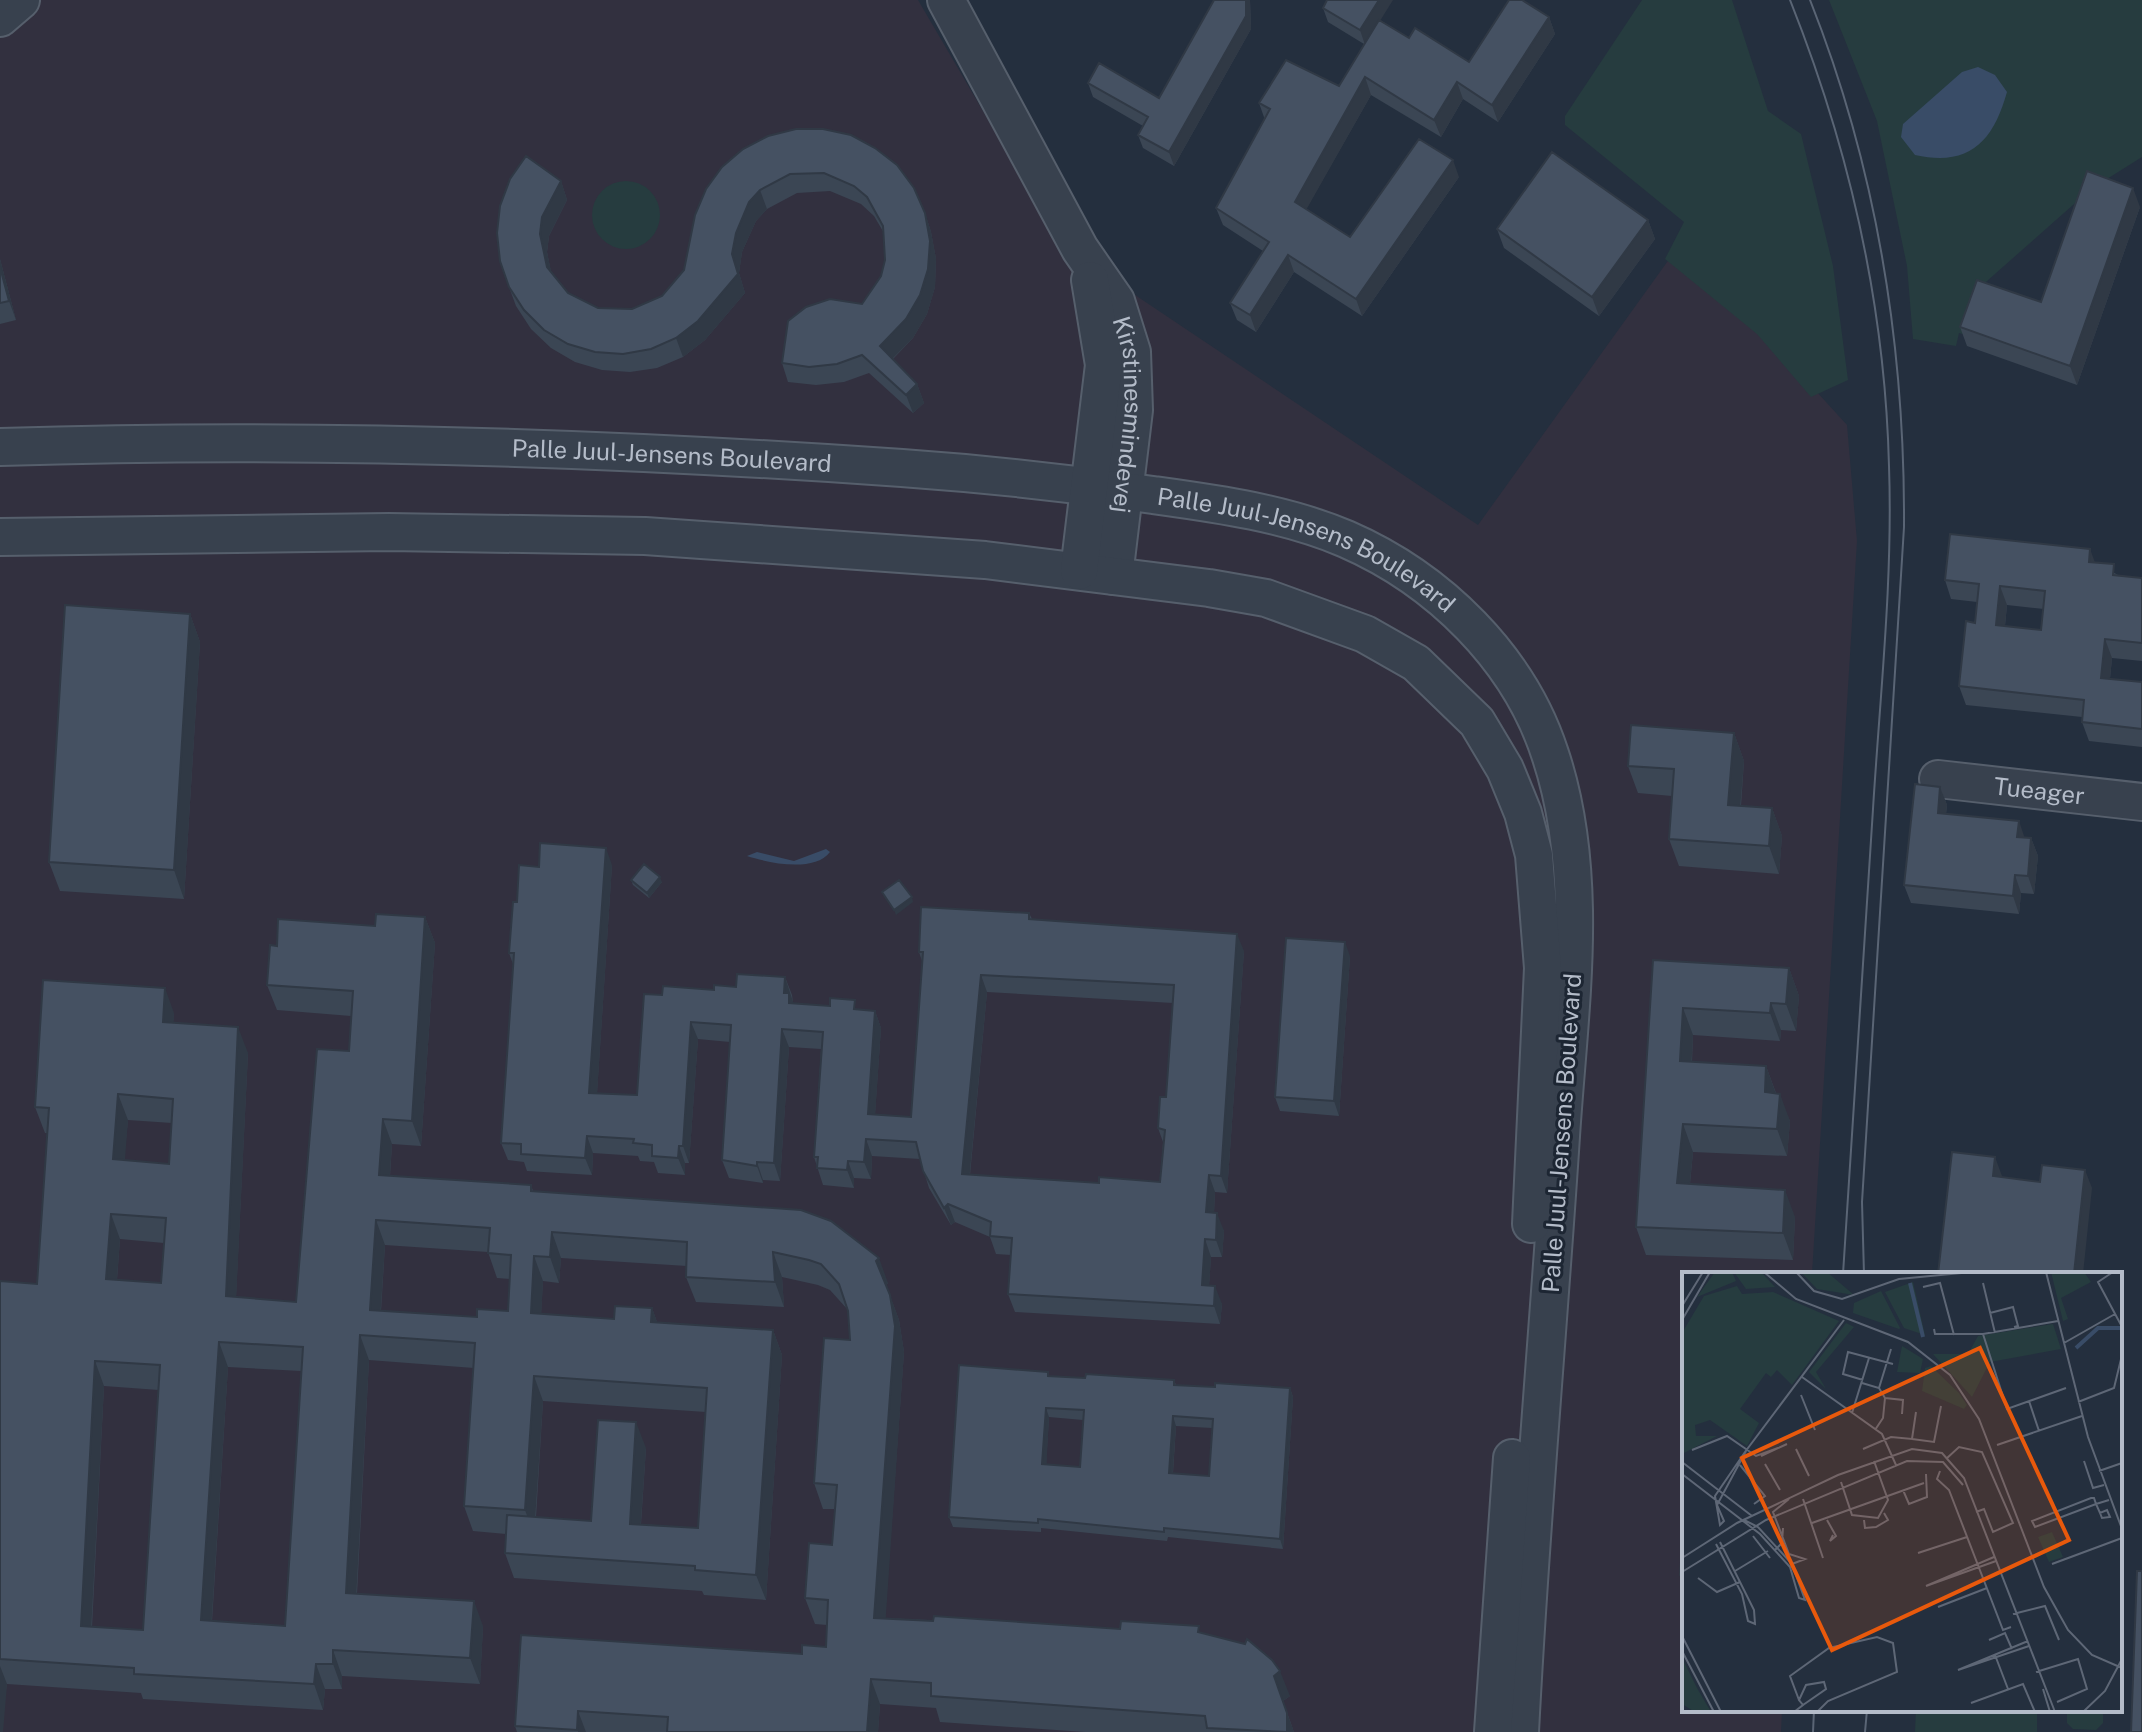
<svg xmlns="http://www.w3.org/2000/svg" width="2142" height="1732" viewBox="0 0 2142 1732" font-family="'Public Sans',sans-serif">
	<style>
		.medical { fill: #32303f }
		.green { fill: #263c3f }
		.water { fill: #394c67 }
		.lines { fill: none; stroke-linecap: round; stroke-linejoin: round }
		.minor-casing { stroke: #565f6c; stroke-width: 40 }
		.minor { stroke: #38414e; stroke-width: 36 }
		.tram { stroke: #5a6575; stroke-width: 2 }
		.wall { fill: #3b4654; fill-rule: evenodd }
		.shaded-wall { fill: #303945 }
		.building { fill: #455162; stroke: #303945; stroke-width: 2; fill-rule: evenodd }
		.labels { text-anchor: middle; dominant-baseline: central; stroke-width: 6; stroke-linejoin: round; paint-order: stroke }
		.street-label { font-size: 24px; fill: #b4bcc9; stroke: #1d2633 }
		.inset-river { fill: none; stroke: #394c67; stroke-width: 4 }
		.inset-road { fill: none; stroke: #5e6776; stroke-width: 2 }
		.view { fill: #e8590c; fill-opacity: 0.15; stroke: #e8590c; stroke-width: 4 }
		.inset-edge { fill: none; stroke: #b4bcc9; stroke-width: 4 }
	</style>
	<rect width="100%" height="100%" fill="#242f3e"/>
	<!-- medical -->
	<path class="medical" d="M 0,0 L 918,0 L 1062,246 L 1478,525 L 1670,258 L 1763,333 L 1847,425 L 1857,541 L 1812,1274 L 1684,1274 L 1684,1710 L 1782,1710 L 1781,1732 L 0,1732 Z"/>
	<!-- green -->
	<path class="green" d="M 1642,0 L 1732,0 L 1768,111 L 1801,134 L 1833,266 L 1848,380 L 1811,397 L 1757,334 L 1665,259 L 1684,222 L 1565,125 L 1565,116 Z
		M 1829,0 L 2142,0 L 2142,157 L 2091,189 L 1978,289 L 1966,335 L 1959,333 L 1956,346 L 1913,339 L 1907,266 L 1877,121 Z
		M592 215a34 34 0 1 1 68 0a34 34 0 1 1-68 0Z
		M 1916,1710 L 2037,1710 L 2037,1732 L 1915,1732 Z
		M 2067,1710 L 2103,1710 L 2103,1723 L 2096,1730 L 2073,1729 L 2067,1723 Z"/>
	<!-- water -->
	<path class="water" d="M 1978,67 L 1995,75 L 2007,92 C 1993,142 1969,167 1915,155 L 1901,137 L 1903,124 L 1962,72 Z
		M 826,849 L 830,852 C 814,873 769,863 747,856 L 757,852 L 794,861 Z"/>
	<g class="lines">
		<!-- minor casing -->
		<g class="minor-casing">
			<g id="minor">
				<path id="s1" d="M 946,0 L 1080,249 L 1116,301 L 1132,352 L 1134,410 L 1114,576"/>
				<path d="M 0,18 L 21,0"/>
				<path id="s2" d="M 0,447 C 301,437 602,447 902,468 C 986,474 1069,483 1153,495 C 1218,504 1285,513 1346,539 C 1438,579 1519,658 1550,754 C 1591,876 1569,1011 1561,1136 C 1548,1335 1530,1533 1520,1732"/>
				<path d="M 0,537 L 389,532 L 645,536 L 985,560 L 1209,588 L 1266,598 L 1365,634 L 1416,663 L 1477,722 L 1505,769 L 1523,813 L 1534,855 L 1543,968 L 1531,1224"/>
				<path d="M 1079,571 L 1104,365 L 1090,280"/>
				<path id="s3" d="M 1938,779 L 2142,802"/>
				<path d="M 1493,1732 L 1512,1458"/>
			</g>
		</g>
		<!-- minor -->
		<use href="#minor" class="minor"/>
		<!-- tram -->
		<path class="tram" d="M 1790,0 C 1849,148 1885,306 1889,466 C 1893,580 1880,695 1873,809 C 1863,964 1853,1119 1843,1274
			M 1810,0 C 1877,169 1905,345 1904,527 L 1862,1202 L 1864,1274
			M 1813,1732 L 1814,1710
			M 1865,1732 L 1867,1710"/>
	</g>
	<!-- wall -->
	<path class="wall" d="M 1214,0 L 1250,0 L 1251,29 L 1174,166 L 1143,148 L 1138,135 L 1143,126 L 1093,97 L 1088,83 L 1159,98 Z
		M 1323,8 L 1380,20 L 1409,38 L 1469,62 L 1549,17 L 1555,34 L 1498,122 L 1463,99 L 1441,137 L 1371,95 L 1306,209 L 1350,237 L 1459,177 L 1362,316 L 1294,272 L 1256,332 L 1237,320 L 1230,303 L 1263,251 L 1223,225 L 1216,208 L 1265,120 L 1259,103 L 1339,86 L 1364,44 L 1328,22 Z
		M 768,136 L 925,213 L 931,232 L 936,259 L 935,287 L 927,314 L 913,338 L 893,359 L 917,384 L 924,403 L 913,413 L 869,373 L 844,382 L 816,385 L 788,382 L 782,363 L 862,304 L 881,276 L 885,260 L 884,233 L 874,216 L 861,204 L 830,191 L 797,193 L 767,209 L 756,221 L 742,252 L 739,273 L 745,293 L 705,340 L 683,357 L 657,368 L 630,372 L 602,370 L 575,362 L 551,348 L 531,329 L 516,306 L 509,287 L 561,181 L 567,200 L 549,236 L 547,252 L 551,272 L 568,293 L 598,308 L 632,309 L 662,296 L 684,270 Z
		M 2140,207 L 2077,385 L 1967,346 L 1960,327 L 2041,302 Z
		M 1648,220 L 1655,239 L 1599,316 L 1504,248 L 1497,229 Z
		M 0,259 L 16,320 L 0,324 Z
		M 2095,562 L 2118,575 L 2142,578 L 2142,661 L 2112,658 L 2110,679 L 2142,682 L 2142,747 L 2089,741 L 2082,722 L 2082,717 L 1966,705 L 1959,686 L 1975,623 L 1977,602 L 1951,599 L 1945,580 ZM 2007,605 L 2044,609 L 2041,630 L 2005,626 Z
		M 190,614 L 200,642 L 184,899 L 60,891 L 49,862 Z
		M 1734,733 L 1744,761 L 1741,806 L 1772,808 L 1782,836 L 1779,874 L 1679,866 L 1669,839 L 1672,796 L 1638,793 L 1628,766 Z
		M 1940,787 L 1947,805 L 1946,814 L 2025,838 L 2031,838 L 2038,856 L 2034,894 L 2021,893 L 2019,914 L 1911,903 L 1904,885 Z
		M 612,865 L 597,1093 L 637,1095 L 662,995 L 736,987 L 785,977 L 792,995 L 793,1003 L 875,1011 L 881,1028 L 875,1114 L 911,1117 L 922,961 L 919,952 L 1029,913 L 1032,919 L 1244,951 L 1227,1193 L 1215,1192 L 1214,1213 L 1224,1231 L 1222,1257 L 1211,1257 L 1209,1286 L 1222,1304 L 1220,1324 L 1015,1312 L 1008,1294 L 1011,1255 L 996,1254 L 990,1237 L 955,1222 L 951,1225 L 929,1188 L 920,1159 L 872,1156 L 871,1179 L 854,1178 L 854,1188 L 823,1185 L 814,1157 L 821,1049 L 789,1047 L 780,1181 L 763,1180 L 763,1183 L 729,1178 L 722,1160 L 730,1042 L 698,1039 L 689,1163 L 685,1163 L 685,1175 L 658,1173 L 654,1162 L 640,1161 L 638,1156 L 593,1153 L 592,1175 L 527,1171 L 524,1162 L 508,1160 L 501,1143 L 513,964 L 509,953 L 517,902 L 539,867 ZM 987,992 L 1173,1003 L 1166,1097 L 1158,1128 L 1163,1142 L 1160,1182 L 1099,1183 L 970,1175 Z
		M 631,880 L 662,882 L 649,898 L 633,885 Z
		M 425,917 L 435,943 L 421,1146 L 392,1144 L 390,1176 L 531,1185 L 533,1191 L 801,1210 L 888,1283 L 886,1285 L 899,1320 L 904,1352 L 885,1618 L 1202,1633 L 1290,1696 L 1283,1701 L 1294,1732 L 1085,1732 L 940,1722 L 936,1708 L 880,1704 L 878,1732 L 517,1732 L 515,1726 L 826,1647 L 827,1625 L 815,1624 L 805,1598 L 832,1545 L 835,1509 L 823,1509 L 814,1483 L 850,1340 L 848,1310 L 830,1290 L 818,1285 L 782,1277 L 784,1307 L 696,1302 L 686,1277 L 687,1266 L 561,1258 L 559,1283 L 543,1281 L 541,1314 L 614,1319 L 652,1308 L 657,1322 L 773,1330 L 782,1355 L 766,1600 L 704,1595 L 702,1591 L 514,1578 L 505,1553 L 506,1534 L 473,1531 L 464,1506 L 474,1368 L 369,1360 L 357,1594 L 483,1626 L 480,1684 L 342,1676 L 342,1689 L 325,1689 L 323,1710 L 143,1699 L 141,1693 L 7,1684 L 0,1732 L 0,1281 L 37,1284 L 47,1133 L 45,1133 L 35,1107 L 174,1013 L 173,1023 L 248,1053 L 236,1297 L 296,1302 L 349,1051 L 351,1016 L 277,1010 L 267,985 L 277,946 L 375,926 ZM 128,1120 L 172,1123 L 169,1164 L 124,1160 ZM 120,1239 L 164,1243 L 161,1283 L 117,1280 ZM 385,1245 L 488,1252 L 497,1278 L 510,1279 L 508,1311 L 477,1317 L 381,1311 ZM 228,1367 L 301,1371 L 285,1626 L 212,1621 ZM 104,1386 L 159,1390 L 143,1630 L 92,1627 ZM 543,1401 L 706,1412 L 698,1528 L 641,1524 L 646,1448 L 591,1521 L 536,1517 Z
		M 1350,956 L 1339,1116 L 1280,1111 L 1275,1097 Z
		M 1653,960 L 1789,968 L 1799,996 L 1796,1031 L 1781,1030 L 1780,1041 L 1693,1035 L 1692,1062 L 1766,1066 L 1776,1093 L 1790,1121 L 1787,1156 L 1693,1152 L 1690,1184 L 1795,1217 L 1793,1260 L 1646,1255 L 1636,1227 Z
		M 1050,1376 L 1085,1378 L 1174,1380 L 1176,1385 L 1215,1387 L 1290,1388 L 1293,1397 L 1283,1549 L 1168,1537 L 1167,1541 L 1041,1528 L 1041,1532 L 953,1527 L 949,1517 ZM 1049,1417 L 1083,1420 L 1080,1467 L 1046,1465 ZM 1176,1426 L 1212,1428 L 1209,1476 L 1173,1473 Z"/>
	<!-- shaded-wall -->
	<path class="shaded-wall" d="M 1246,0 L 1250,0 L 1251,29 L 1174,166 L 1169,152 Z
		M 1379,0 L 1393,0 L 1365,45 L 1360,30 Z
		M 1549,17 L 1555,34 L 1498,122 L 1492,105 Z
		M 1365,77 L 1371,95 L 1301,219 L 1295,202 Z
		M 1457,82 L 1463,99 L 1441,137 L 1434,120 Z
		M 1453,160 L 1459,177 L 1362,316 L 1356,299 Z
		M 561,181 L 567,200 L 549,236 L 547,252 L 554,285 L 547,267 L 540,234 L 542,217 Z
		M 2133,188 L 2140,207 L 2077,385 L 2070,366 Z
		M 760,190 L 767,209 L 756,221 L 742,252 L 739,273 L 745,293 L 705,340 L 683,357 L 676,338 L 732,254 L 736,233 L 749,202 Z
		M 925,213 L 931,232 L 936,259 L 935,287 L 927,314 L 913,338 L 887,364 L 880,346 Z
		M 1648,220 L 1655,239 L 1599,316 L 1592,297 Z
		M 1288,255 L 1294,272 L 1256,332 L 1250,315 Z
		M 0,259 L 16,320 L 9,301 L 0,267 Z
		M 917,384 L 924,403 L 913,413 L 906,395 Z
		M 2090,549 L 2097,568 L 2089,562 Z
		M 2000,586 L 2007,605 L 2003,644 L 1996,625 Z
		M 190,614 L 200,642 L 184,899 L 174,870 Z
		M 2105,639 L 2112,658 L 2108,697 L 2101,678 Z
		M 1734,733 L 1744,761 L 1738,833 L 1728,805 Z
		M 1940,787 L 1947,805 L 1944,831 L 1938,813 Z
		M 1772,808 L 1782,836 L 1779,874 L 1769,846 Z
		M 2019,821 L 2025,839 L 2017,837 Z
		M 2031,838 L 2038,856 L 2034,894 L 2028,876 Z
		M 606,848 L 612,865 L 596,1110 L 589,1093 Z
		M 2015,875 L 2021,893 L 2019,914 L 2013,896 Z
		M 660,877 L 662,882 L 649,898 L 647,893 Z
		M 912,897 L 913,902 L 896,915 L 894,910 Z
		M 425,917 L 435,943 L 421,1146 L 412,1121 Z
		M 1237,934 L 1244,951 L 1227,1193 L 1221,1176 Z
		M 1345,942 L 1350,956 L 1339,1116 L 1334,1101 Z
		M 1789,968 L 1799,996 L 1796,1031 L 1786,1004 Z
		M 981,975 L 987,992 L 968,1192 L 962,1174 Z
		M 785,977 L 796,1011 L 795,1021 L 784,993 Z
		M 165,988 L 174,1013 L 172,1047 L 163,1022 Z
		M 1771,1003 L 1781,1030 L 1780,1041 L 1770,1013 Z
		M 1683,1008 L 1693,1035 L 1690,1088 L 1680,1061 Z
		M 875,1011 L 881,1028 L 874,1131 L 868,1114 Z
		M 691,1022 L 698,1039 L 689,1163 L 683,1146 Z
		M 238,1027 L 248,1053 L 235,1321 L 226,1296 Z
		M 782,1029 L 789,1047 L 780,1181 L 774,1163 Z
		M 1766,1066 L 1776,1094 L 1765,1092 Z
		M 118,1094 L 128,1120 L 123,1185 L 113,1159 Z
		M 1780,1094 L 1790,1121 L 1787,1156 L 1777,1129 Z
		M 383,1119 L 392,1144 L 388,1200 L 379,1175 Z
		M 1683,1124 L 1693,1152 L 1687,1211 L 1677,1183 Z
		M 587,1136 L 593,1153 L 592,1175 L 585,1158 Z
		M 866,1139 L 872,1156 L 871,1179 L 864,1162 Z
		M 679,1146 L 685,1163 L 685,1175 L 678,1158 Z
		M 1995,1157 L 2002,1176 L 2000,1195 L 1993,1176 Z
		M 848,1161 L 854,1178 L 854,1188 L 847,1170 Z
		M 757,1162 L 763,1180 L 763,1183 L 757,1166 Z
		M 2085,1170 L 2092,1188 L 2083,1274 L 2074,1274 Z
		M 1209,1175 L 1215,1192 L 1213,1230 L 1206,1212 Z
		M 1785,1190 L 1795,1217 L 1793,1260 L 1783,1233 Z
		M 948,1204 L 955,1222 L 951,1225 L 944,1208 Z
		M 1217,1213 L 1224,1231 L 1222,1257 L 1216,1240 Z
		M 111,1214 L 120,1239 L 115,1304 L 106,1279 Z
		M 376,1220 L 385,1245 L 379,1335 L 370,1310 Z
		M 552,1232 L 561,1258 L 559,1283 L 550,1257 Z
		M 1205,1239 L 1211,1257 L 1208,1303 L 1202,1285 Z
		M 773,1252 L 782,1277 L 784,1307 L 775,1282 Z
		M 534,1256 L 543,1281 L 540,1338 L 531,1313 Z
		M 879,1258 L 888,1283 L 885,1287 L 876,1261 Z
		M 1215,1286 L 1222,1304 L 1220,1324 L 1214,1306 Z
		M 890,1295 L 899,1320 L 904,1352 L 884,1643 L 874,1618 Z
		M 652,1308 L 661,1333 L 651,1322 Z
		M 773,1330 L 782,1355 L 766,1600 L 756,1575 Z
		M 360,1335 L 369,1360 L 355,1618 L 346,1593 Z
		M 219,1342 L 228,1367 L 210,1646 L 201,1620 Z
		M 95,1361 L 104,1386 L 90,1651 L 81,1626 Z
		M 534,1376 L 543,1401 L 534,1535 L 525,1510 Z
		M 1290,1388 L 1293,1397 L 1283,1549 L 1280,1539 Z
		M 1046,1408 L 1049,1417 L 1046,1474 L 1042,1464 Z
		M 1173,1416 L 1176,1426 L 1172,1483 L 1169,1473 Z
		M 636,1422 L 646,1448 L 639,1549 L 630,1524 Z
		M 474,1601 L 483,1626 L 480,1684 L 470,1658 Z
		M 333,1650 L 342,1676 L 342,1689 L 333,1664 Z
		M 316,1664 L 325,1689 L 323,1710 L 314,1684 Z
		M 0,1666 L 7,1684 L 3,1732 L 0,1732 Z
		M 1280,1671 L 1290,1696 L 1283,1701 L 1274,1676 Z
		M 871,1679 L 880,1704 L 878,1732 L 867,1732 Z
		M 578,1711 L 586,1732 L 578,1732 Z
		M 1287,1713 L 1294,1732 L 1287,1732 Z"/>
	<!-- building -->
	<path class="building" d="M 1214,0 L 1246,0 L 1246,16 L 1169,152 L 1138,135 L 1148,117 L 1088,83 L 1099,63 L 1159,98 Z
		M 1327,0 L 1379,0 L 1360,30 L 1323,8 Z
		M 1509,0 L 1522,0 L 1549,17 L 1492,105 L 1457,82 L 1434,120 L 1365,77 L 1295,202 L 1350,237 L 1419,139 L 1453,160 L 1356,299 L 1288,255 L 1250,315 L 1230,303 L 1269,242 L 1216,208 L 1270,109 L 1259,103 L 1286,60 L 1339,86 L 1379,20 L 1409,38 L 1415,28 L 1469,62 Z
		M 796,129 L 823,129 L 851,135 L 875,148 L 897,165 L 914,188 L 925,213 L 930,241 L 928,269 L 920,295 L 906,319 L 880,346 L 917,384 L 906,395 L 862,355 L 837,364 L 809,367 L 782,363 L 788,321 L 806,307 L 830,299 L 862,304 L 881,276 L 885,260 L 883,226 L 867,197 L 854,186 L 824,173 L 790,174 L 760,190 L 749,202 L 736,233 L 732,254 L 738,274 L 698,321 L 676,338 L 651,349 L 623,354 L 595,352 L 568,344 L 544,330 L 524,310 L 509,287 L 500,261 L 497,233 L 500,206 L 510,179 L 526,156 L 561,181 L 542,217 L 540,234 L 547,267 L 568,293 L 598,308 L 632,309 L 662,296 L 684,270 L 695,215 L 706,189 L 722,167 L 743,149 L 768,136 Z
		M 1552,152 L 1648,220 L 1592,297 L 1497,229 Z
		M 2087,171 L 2133,188 L 2070,366 L 1960,327 L 1977,280 L 2041,302 Z
		M 0,267 L 9,301 L 0,303 Z
		M 1950,534 L 2090,549 L 2089,562 L 2114,564 L 2113,575 L 2142,578 L 2142,643 L 2105,639 L 2101,678 L 2142,682 L 2142,729 L 2082,722 L 2084,700 L 1959,686 L 1966,621 L 1975,623 L 1979,584 L 1945,580 ZM 2000,586 L 2045,591 L 2041,630 L 1996,625 Z
		M 65,605 L 190,614 L 174,870 L 49,862 Z
		M 1631,725 L 1734,733 L 1728,805 L 1772,808 L 1769,846 L 1669,839 L 1674,769 L 1628,766 Z
		M 1915,784 L 1940,787 L 1938,813 L 2019,821 L 2017,837 L 2031,838 L 2028,876 L 2015,875 L 2013,896 L 1904,885 Z
		M 540,843 L 606,848 L 589,1093 L 637,1095 L 644,994 L 662,995 L 663,986 L 714,990 L 714,985 L 736,987 L 737,974 L 785,977 L 784,993 L 789,993 L 789,1003 L 830,1006 L 830,998 L 855,1000 L 854,1009 L 875,1011 L 868,1114 L 911,1117 L 923,952 L 919,952 L 921,907 L 1029,913 L 1029,919 L 1237,934 L 1221,1176 L 1209,1175 L 1206,1212 L 1217,1213 L 1216,1240 L 1205,1239 L 1202,1285 L 1215,1286 L 1214,1306 L 1008,1294 L 1012,1238 L 990,1236 L 991,1222 L 948,1204 L 944,1208 L 923,1171 L 916,1142 L 866,1139 L 864,1162 L 848,1161 L 847,1170 L 817,1168 L 818,1157 L 814,1157 L 823,1032 L 782,1029 L 774,1163 L 757,1162 L 757,1166 L 722,1160 L 731,1025 L 691,1022 L 683,1146 L 679,1146 L 678,1158 L 652,1156 L 652,1145 L 633,1143 L 634,1139 L 587,1136 L 585,1158 L 521,1154 L 521,1144 L 501,1143 L 514,953 L 509,953 L 513,902 L 517,902 L 519,865 L 539,867 ZM 981,975 L 1174,985 L 1166,1097 L 1160,1097 L 1158,1128 L 1165,1130 L 1160,1182 L 1099,1177 L 1099,1183 L 962,1174 Z
		M 644,864 L 660,877 L 647,893 L 631,880 Z
		M 899,880 L 912,897 L 894,910 L 882,892 Z
		M 376,914 L 425,917 L 412,1121 L 383,1119 L 379,1175 L 531,1185 L 531,1191 L 801,1210 L 831,1221 L 879,1258 L 876,1261 L 890,1295 L 895,1326 L 874,1618 L 933,1621 L 934,1616 L 1120,1629 L 1121,1621 L 1199,1626 L 1198,1632 L 1245,1644 L 1247,1639 L 1272,1660 L 1280,1671 L 1274,1676 L 1287,1713 L 1287,1732 L 1207,1728 L 1205,1716 L 931,1696 L 931,1683 L 871,1679 L 867,1732 L 667,1732 L 668,1717 L 578,1711 L 577,1730 L 515,1726 L 521,1635 L 802,1654 L 802,1645 L 826,1647 L 828,1600 L 805,1598 L 809,1543 L 832,1545 L 837,1485 L 814,1483 L 824,1338 L 850,1340 L 848,1311 L 839,1284 L 821,1264 L 809,1260 L 773,1252 L 775,1282 L 686,1277 L 687,1242 L 552,1232 L 550,1257 L 534,1256 L 531,1313 L 614,1319 L 615,1306 L 652,1308 L 651,1322 L 773,1330 L 756,1575 L 695,1570 L 695,1566 L 505,1553 L 507,1515 L 591,1521 L 598,1420 L 636,1422 L 630,1524 L 698,1528 L 707,1388 L 534,1376 L 525,1510 L 464,1506 L 475,1343 L 360,1335 L 346,1593 L 474,1601 L 470,1658 L 333,1650 L 333,1664 L 316,1664 L 314,1684 L 134,1674 L 134,1668 L 0,1659 L 0,1281 L 37,1284 L 49,1108 L 35,1107 L 43,980 L 165,988 L 163,1022 L 238,1027 L 226,1296 L 296,1302 L 317,1049 L 349,1051 L 353,991 L 267,985 L 270,945 L 277,946 L 278,919 L 375,926 ZM 118,1094 L 173,1099 L 169,1164 L 113,1159 ZM 111,1214 L 166,1218 L 161,1283 L 106,1279 ZM 376,1220 L 490,1228 L 488,1253 L 511,1255 L 508,1311 L 477,1309 L 477,1317 L 370,1310 ZM 219,1342 L 303,1347 L 285,1626 L 201,1620 ZM 95,1361 L 160,1365 L 143,1630 L 81,1626 Z
		M 1286,938 L 1345,942 L 1334,1101 L 1275,1097 Z
		M 1653,960 L 1789,968 L 1786,1004 L 1771,1003 L 1770,1013 L 1683,1008 L 1680,1061 L 1766,1066 L 1765,1092 L 1780,1094 L 1777,1129 L 1683,1124 L 1677,1183 L 1785,1190 L 1783,1233 L 1636,1227 Z
		M 1952,1152 L 1995,1157 L 1993,1176 L 2040,1182 L 2042,1165 L 2085,1170 L 2074,1274 L 1938,1274 Z
		M 959,1365 L 1048,1372 L 1048,1376 L 1085,1378 L 1086,1374 L 1174,1380 L 1174,1385 L 1215,1387 L 1215,1383 L 1290,1388 L 1280,1539 L 1164,1528 L 1164,1532 L 1038,1519 L 1038,1523 L 949,1517 ZM 1046,1408 L 1084,1410 L 1080,1467 L 1042,1464 ZM 1173,1416 L 1213,1419 L 1209,1476 L 1169,1473 Z
		M 1683,1536 L 1684,1536 L 1684,1576 L 1680,1575 Z
		M 2137,1571 L 2142,1571 L 2142,1732 L 2131,1732 Z"/>
	<g class="labels">
		<!-- street labels -->
		<g class="street-label">
			<text stroke="none"><textPath href="#s1" startOffset="462">Kirstinesmindevej</textPath></text>
			<text stroke="none"><textPath href="#s2" startOffset="672">Palle Juul-Jensens Boulevard</textPath></text>
			<text stroke="none"><textPath href="#s2" startOffset="1320">Palle Juul-Jensens Boulevard</textPath></text>
			<text stroke="none"><textPath href="#s3" startOffset="102">Tueager</textPath></text>
			<text transform="translate(1561 1133) rotate(-86)">Palle Juul-Jensens Boulevard</text>
		</g>
	</g>
	<!-- overview -->
	<g transform="translate(1682 1272)">
		<rect width="440" height="440" fill="#242f3e"/>
		<path d="M 33,0 L 50,0 L 54,9 L 15,25 ZM 52,0 L 79,0 L 93,15 L 64,17 ZM 119,0 L 145,0 L 172,23 L 135,17 ZM 369,0 L 402,0 L 409,10 L 379,26 L 386,47 L 381,49 ZM 231,10 L 243,63 L 222,56 L 203,20 ZM 55,14 L 60,22 L 91,20 L 157,49 L 110,113 L 95,98 L 89,105 L 84,101 L 58,137 L 77,151 L 65,174 L 28,148 L 13,153 L 14,164 L 35,164 L 0,182 L 0,61 L 22,24 ZM 199,19 L 218,56 L 217,57 L 171,41 L 172,31 ZM 164,51 L 172,55 L 134,100 L 144,117 L 127,100 ZM 371,52 L 379,77 L 308,90 L 290,125 L 251,82 L 286,82 L 296,64 ZM 220,74 L 241,87 L 238,101 L 215,100 ZM 249,94 L 277,121 L 285,133 L 282,137 L 240,119 L 243,96 ZM 370,260 L 381,285 L 367,290 L 356,265 ZM 0,386 L 15,416 L 29,440 L 13,440 L 0,432 Z" fill="#263c3f"/>
		<path class="inset-river" d="M 228,11 L 241,65M 394,76 L 416,56 L 439,56"/>
		<path class="inset-road" d="M 82,0 L 114,27 L 226,70 L 268,103 L 297,147 L 362,315 L 386,358 L 410,383 L 440,396M 114,0 L 132,19 L 160,27 L 217,7 L 290,0M 364,0 L 406,165 L 440,257M 431,0 L 416,10 L 439,53M 301,11 L 313,61M 241,15 L 258,11 L 272,63M 0,34 L 21,0M 308,41 L 331,35 L 336,54 L 332,55M 0,48 L 28,0M 252,57 L 253,62 L 301,62 L 376,49M 301,62 L 325,137 L 384,116M 382,71 L 433,42M 120,105 L 200,162 L 214,193M 181,108 L 161,102 L 166,80 L 211,92M 180,111 L 197,116 L 203,126 L 201,146 L 193,158M 197,116 L 209,77M 119,123 L 133,158M 203,126 L 221,128 L 220,142M 347,129 L 357,159M 396,130 L 432,116 L 440,83M 170,141 L 187,86M 230,167 L 252,170 L 259,134M 315,173 L 400,144M 114,177 L 127,204M 181,177 L 209,165 L 230,167 L 234,140M 10,178 L 45,164 L 74,184 L 96,176M 64,179 L 35,233 L 42,249 L 38,253 L 33,224 L 63,180 L 162,48M 79,184 L 105,172M 264,187 L 277,175 L 300,180 L 331,251 L 311,260 L 302,237 L 294,240M 402,189 L 411,216 L 422,213M 0,190 L 70,244M 83,192 L 98,218M 58,193 L 83,224 L 72,232M 258,199 L 255,207 L 267,218 L 321,358 L 329,355M 417,199 L 440,191M 0,202 L 78,262 L 108,295 L 117,326 L 123,328 L 110,292 L 76,255 L 62,248M 159,210 L 170,243 L 196,246 L 206,228 L 192,189M 221,218 L 227,232 L 245,225 L 244,202M 107,227 L 91,240 L 107,282 L 123,287 L 110,292M 121,227 L 141,286M 418,241 L 420,246 L 428,245 L 425,238 L 418,241 L 414,232 L 412,226 L 409,226 L 350,249 L 353,255 L 414,232 L 427,228M 145,248 L 154,264 L 148,269 L 151,263M 182,248 L 183,256 L 194,255 L 206,248 L 202,241M 130,251 L 242,211M 71,264 L 88,286M 34,272 L 60,322 L 66,349 L 73,352 L 72,338 L 38,270M 93,278 L 100,271 L 101,256M 236,281 L 285,265M 312,285 L 244,314 L 314,289M 0,286 L 55,251 L 156,203 L 230,177 L 260,181 L 282,206 L 373,440M 370,292 L 440,266M 53,299 L 86,279M 0,300 L 84,248 L 225,189 L 261,190 L 281,213M 16,306 L 35,320 L 58,310M 256,335 L 305,316M 331,342 L 363,334 L 377,368M 0,364 L 39,440M 307,368 L 323,361 L 330,377M 346,369 L 276,398 L 347,374M 0,379 L 32,440M 313,383 L 326,417M 354,400 L 396,387 L 405,417 L 375,430M 361,417 L 368,440M 117,428 L 108,404 L 147,376 L 195,365 L 211,371 L 215,400 L 146,429 L 135,440M 289,431 L 341,412 L 353,440M 112,440 L 121,433 L 117,428 L 124,413 L 142,410 L 144,417 L 121,433M 401,440 L 423,419 L 440,387"/>
		<path class="view" d="M 298,76 L 387,268 L 150,378 L 60,186 Z"/>
		<rect width="440" height="440" class="inset-edge"/>
	</g>
</svg>
